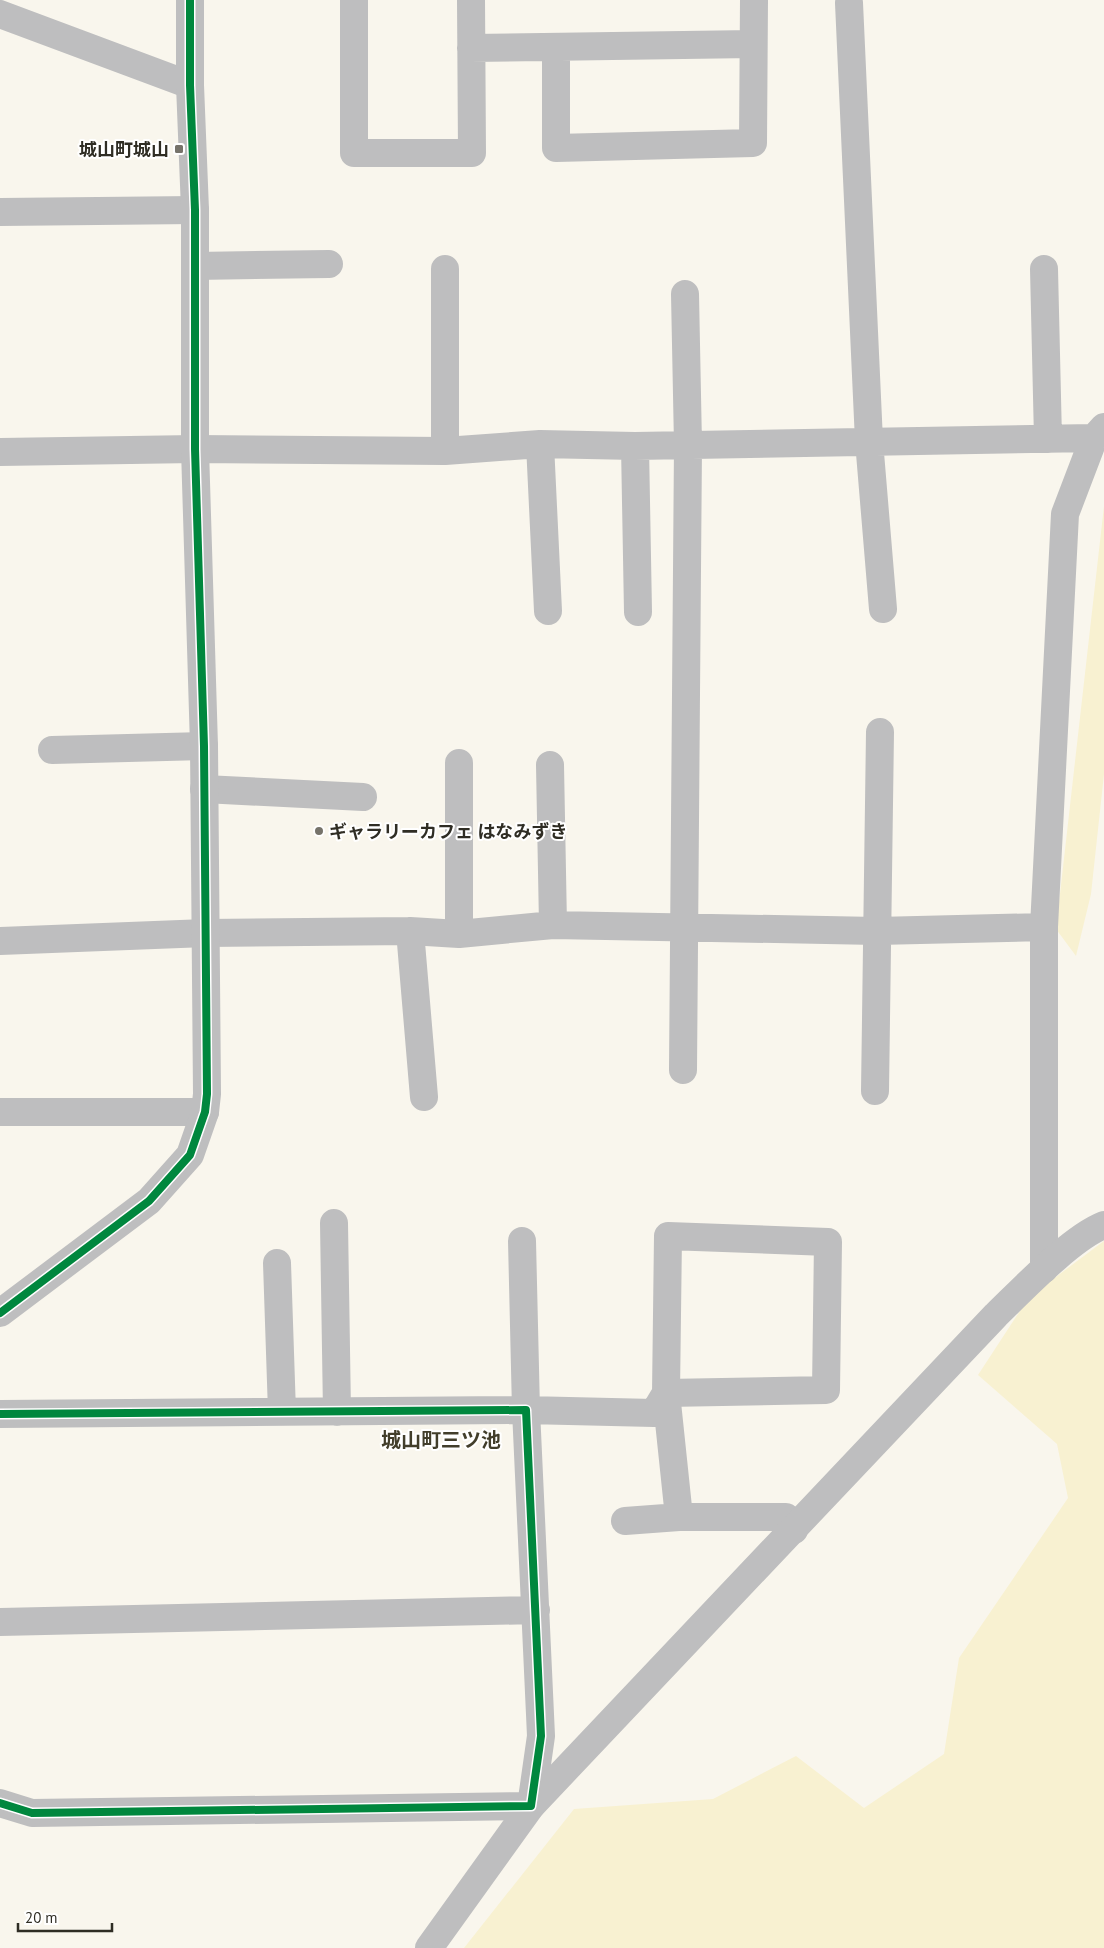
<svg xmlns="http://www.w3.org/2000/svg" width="1104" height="1948" viewBox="0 0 1104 1948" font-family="'PT Sans','Noto Sans JP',sans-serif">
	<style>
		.green { fill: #f8f1d1 }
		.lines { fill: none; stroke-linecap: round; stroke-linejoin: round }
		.minor { stroke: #bebebf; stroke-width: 28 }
		.tertiary { stroke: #bebebf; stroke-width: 28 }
		.cycleway-casing { stroke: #fff; stroke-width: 11 }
		.cycleway { stroke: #00873e; stroke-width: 8 }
		.poi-dot { fill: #76736a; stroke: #fff; stroke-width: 2 }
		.labels { text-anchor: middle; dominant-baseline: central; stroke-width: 4; stroke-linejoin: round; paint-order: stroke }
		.poi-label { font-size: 18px; font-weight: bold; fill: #2f2d24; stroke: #fff; text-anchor: end }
		.quarter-label { font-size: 20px; font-weight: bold; fill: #423e2b; stroke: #fff }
	</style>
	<rect width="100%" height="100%" fill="#f9f6ed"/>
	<!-- green -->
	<path class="green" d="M 1104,506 L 1104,774 L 1091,894 L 1076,956 L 1056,929 Z
		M 1104,1241 L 1104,1948 L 464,1948 L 574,1809 L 713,1799 L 796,1756 L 864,1808 L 944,1754 L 959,1658 L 1068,1498 L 1057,1444 L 978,1375 L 1029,1297 Z"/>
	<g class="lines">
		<!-- minor -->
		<path class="minor" d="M 354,0 L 354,153 L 472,153 L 471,0
			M 849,3 L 869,441 L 883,609
			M 0,14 L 190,85
			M 471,48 L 753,44
			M 556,49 L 556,148 L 753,143 L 754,0
			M 0,212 L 195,210
			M 195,266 L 329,264
			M 1044,269 L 1048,439
			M 540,444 L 548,611
			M 635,446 L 638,612
			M 445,451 L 445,269
			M 0,452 L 195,449 L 445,451 L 540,444 L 635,446 L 1094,438
			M 52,750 L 204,746
			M 550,765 L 553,925
			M 204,789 L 363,797
			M 1044,927 L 1065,514 L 1094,438 L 1104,427
			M 410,931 L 424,1097
			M 459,934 L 459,763
			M 0,941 L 206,933 L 410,931 L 459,934 L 553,925 L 877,931 L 1044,927 L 1044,1269
			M 683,1070 L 688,445 L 685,294
			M 875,1091 L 880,732
			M 0,1112 L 205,1112
			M 334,1223 L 337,1412
			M 522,1241 L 526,1410 L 654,1413 L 666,1393 L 826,1390 L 828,1242 L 668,1236 L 666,1393 L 679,1517
			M 277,1263 L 282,1412
			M 0,1414 L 526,1410 L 541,1736 L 531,1806 L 32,1813 L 0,1803
			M 625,1521 L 679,1517 L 786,1517 L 794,1530
			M 0,1622 L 536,1610"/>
		<!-- tertiary -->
		<path class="tertiary" d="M 0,1313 L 149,1201 L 190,1155 L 205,1112 L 207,1094 L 204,746 L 195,449 L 195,210 L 190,85 L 190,0
			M 429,1948 L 531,1806 L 996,1315 C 1023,1289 1071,1238 1104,1225"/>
		<!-- cycleway casing -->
		<g class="cycleway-casing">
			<path id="cycleway" d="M 0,1313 L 149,1201 L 190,1155 L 205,1112 L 207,1094 L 204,746 L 195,449 L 195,210 L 190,85 L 190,0
				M 0,1414 L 526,1410 L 541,1736 L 531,1806 L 32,1813 L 0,1803"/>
		</g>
		<!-- cycleway -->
		<use href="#cycleway" class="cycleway"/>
	</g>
	<!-- markers -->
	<g class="poi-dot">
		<rect x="174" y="144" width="10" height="10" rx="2.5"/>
		<circle cx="319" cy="831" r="5"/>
	</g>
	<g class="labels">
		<!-- poi labels -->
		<g class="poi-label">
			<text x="169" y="149">城山町城山</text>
			<text x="329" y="831" text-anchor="start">ギャラリーカフェ はなみずき</text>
		</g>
		<!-- quarter labels -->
		<g class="quarter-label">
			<text x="441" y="1440">城山町三ツ池</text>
		</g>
	</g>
	<!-- scale -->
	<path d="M18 1923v8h94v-8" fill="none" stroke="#2f2d24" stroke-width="2.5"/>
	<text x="25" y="1923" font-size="15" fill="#2f2d24" stroke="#ffffff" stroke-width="4" paint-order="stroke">20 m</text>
</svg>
